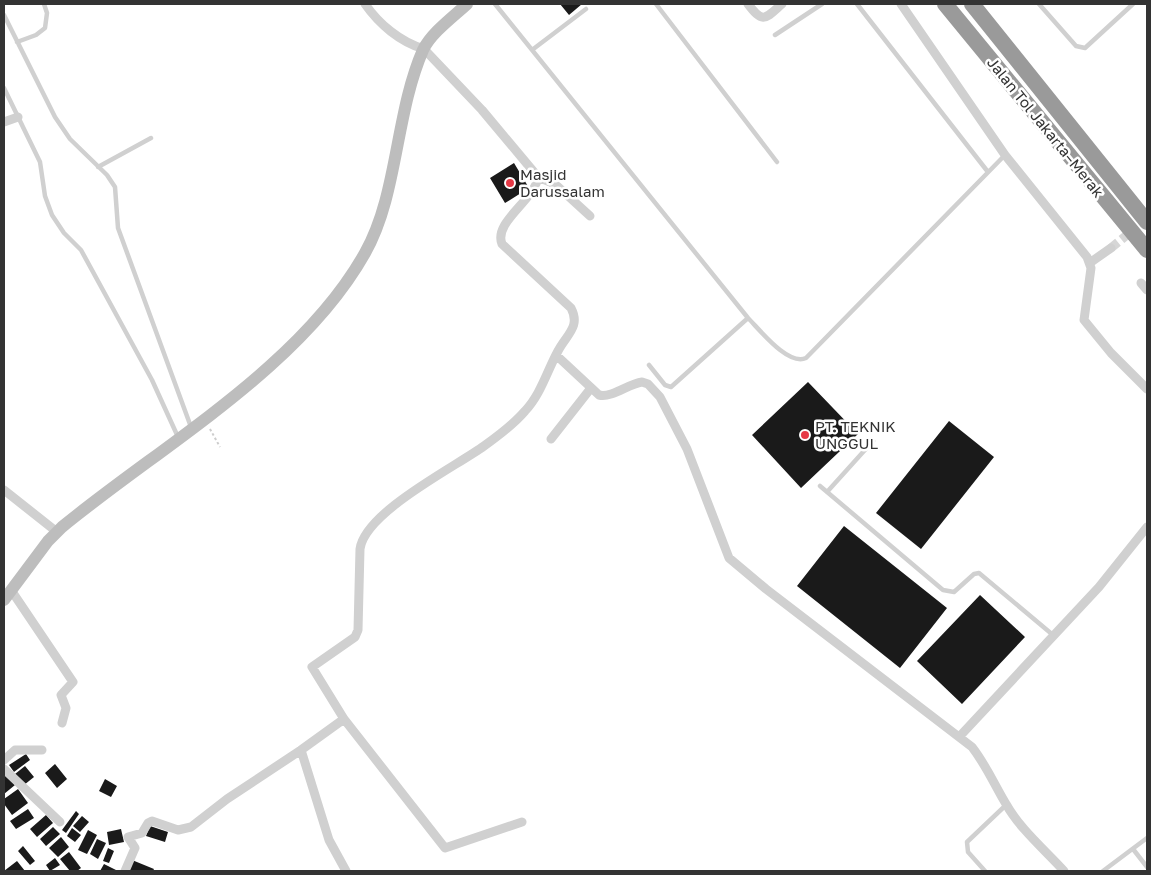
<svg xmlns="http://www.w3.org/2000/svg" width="1151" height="875" viewBox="0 0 1151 875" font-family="'Golos Text',sans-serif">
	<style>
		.building { fill: #1a1a1a }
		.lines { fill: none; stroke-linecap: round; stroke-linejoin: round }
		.minor-tunnel { stroke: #d6d6d6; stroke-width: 9; stroke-dasharray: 9 4.5; stroke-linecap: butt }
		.path { stroke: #cdcdcd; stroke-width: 2; stroke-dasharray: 2.5 2.5; stroke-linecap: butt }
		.service { stroke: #d0d0d0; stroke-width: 4.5 }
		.minor { stroke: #d0d0d0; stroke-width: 9 }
		.secondary { stroke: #bdbdbd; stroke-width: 12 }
		.motorway { stroke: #9a9a9a; stroke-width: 16 }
		.poi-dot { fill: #e63946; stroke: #fff; stroke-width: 2 }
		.labels { text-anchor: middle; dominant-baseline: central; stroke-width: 5; stroke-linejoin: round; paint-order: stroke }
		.street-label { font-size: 15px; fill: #333; stroke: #fff }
		.poi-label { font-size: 15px; fill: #333; stroke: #fff; text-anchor: start }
	</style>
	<rect width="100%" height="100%" fill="#fff"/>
	<!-- building -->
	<path class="building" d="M 560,4 L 582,4 L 569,15 Z
		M 514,163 L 529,188 L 505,203 L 490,178 Z
		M 808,382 L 858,434 L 801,488 L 752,435 Z
		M 949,421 L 994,457 L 921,549 L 876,513 Z
		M 844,526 L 947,608 L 900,668 L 797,586 Z
		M 980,595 L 1025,637 L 962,704 L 917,661 Z
		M 26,754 L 30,760 L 14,772 L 9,765 Z
		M 55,764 L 67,779 L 57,788 L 45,773 Z
		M 25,766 L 34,777 L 24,785 L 15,774 Z
		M 6,775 L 15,785 L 4,794 L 4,777 Z
		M 105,779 L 117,786 L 111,797 L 99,791 Z
		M 18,789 L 28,803 L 12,815 L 4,804 L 4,799 Z
		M 28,809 L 34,818 L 16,829 L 10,821 Z
		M 76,811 L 79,814 L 66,833 L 62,830 Z
		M 46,815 L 53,823 L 37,837 L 30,829 Z
		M 82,816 L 89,822 L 80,832 L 73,826 Z
		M 150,826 L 168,832 L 165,842 L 146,836 Z
		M 53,827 L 60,834 L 46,846 L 40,839 Z
		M 72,828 L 81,835 L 75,842 L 67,836 Z
		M 121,829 L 124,842 L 109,845 L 107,832 Z
		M 88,830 L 97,835 L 87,854 L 78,850 Z
		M 61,837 L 69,847 L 58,857 L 49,848 Z
		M 97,839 L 106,843 L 98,859 L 90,854 Z
		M 23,846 L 35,861 L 30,865 L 18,851 Z
		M 108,848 L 114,851 L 109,863 L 103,861 Z
		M 69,852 L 81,868 L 77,871 L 70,871 L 60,859 Z
		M 55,858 L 60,865 L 50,871 L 46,865 Z
		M 132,860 L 154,869 L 153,871 L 128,871 Z
		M 17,861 L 25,871 L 4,871 Z
		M 104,864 L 116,870 L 115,871 L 100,871 Z"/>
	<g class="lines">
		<!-- minor-tunnel -->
		<path class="minor-tunnel" d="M 1111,248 L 1133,230"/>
		<!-- path -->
		<path class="path" d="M 210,429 L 220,447"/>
		<!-- service -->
		<path class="service" d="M 495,4 L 748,318 C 760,330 788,366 806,358 L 1005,155
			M 656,4 L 777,162
			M 857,4 L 988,172
			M 1039,4 L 1076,46 L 1085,48 L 1133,4
			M 4,15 L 55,117 L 70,139 L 107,175 L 115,187 L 118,228 L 191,427
			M 775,35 L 822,4
			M 17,42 L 36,35 L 45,28 L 47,13 L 44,4
			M 532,50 L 586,9
			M 4,88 L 40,162 L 45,196 L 52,215 L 64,233 L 81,250 L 152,380 L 178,437
			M 98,167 L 151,138
			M 649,365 L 665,385 L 671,387 L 748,318
			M 820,486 L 943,590 L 954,592 L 974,574 L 979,573 L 1053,635
			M 827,492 L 873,441
			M 1133,849 L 1147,867
			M 985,871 L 968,852 L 967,842 L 1006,805
			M 1103,871 L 1147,838"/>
		<!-- minor -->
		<path class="minor" d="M 365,4 C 379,24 400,42 424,49 L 482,110 L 538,177 C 535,200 493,222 502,244 L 571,308 C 581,327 566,335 558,351 C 547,371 541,394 525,411 C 514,424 498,436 484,446 C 455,467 365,512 360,549 L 358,630 L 355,637 L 312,667 L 344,719 L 445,848 L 522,822
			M 748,4 C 763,24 765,19 782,4
			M 901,4 L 1005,155 L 1087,257 L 1091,268 L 1084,320 L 1111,353 L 1147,389
			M 4,122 L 18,117
			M 538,177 L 555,184 L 590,216
			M 1091,262 L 1111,248
			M 1141,283 L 1147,290
			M 556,355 L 599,395 C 612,398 628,384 642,382 L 648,384 L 660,397 L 687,449 L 729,558 L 766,589 L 972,747 C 986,765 994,784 1006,804 C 1020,829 1045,850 1064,871
			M 551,439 L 591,388
			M 4,490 L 57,532
			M 11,590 L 73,682 L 61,695 L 66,708 L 62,723
			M 344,719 L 301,750 L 329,840 L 346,871
			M 960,736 L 1099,587 L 1147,527
			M 4,760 L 15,750 L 42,750
			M 4,769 L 60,822
			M 125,871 L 135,848 L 128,837 L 142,833 L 148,823 L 152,821 L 178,830 L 191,827 L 227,799 L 301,750"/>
		<!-- secondary -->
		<path class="secondary" d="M 4,600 L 48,541 L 62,527 C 162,445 301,367 365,253 C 398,195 395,114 423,50 C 431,33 453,17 467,4"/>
		<!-- motorway -->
		<path class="motorway" d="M 945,4 L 1147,250
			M 972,4 L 1147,222"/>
	</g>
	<!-- markers -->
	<g class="poi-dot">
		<circle cx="510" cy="183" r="5"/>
		<circle cx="805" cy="435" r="5"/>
	</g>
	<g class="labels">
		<!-- street labels -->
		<g class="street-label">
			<text transform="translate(1046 127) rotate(51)">Jalan Tol Jakarta–Merak</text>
		</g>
		<!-- poi labels -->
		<g class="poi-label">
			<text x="520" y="174">Masjid<tspan x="520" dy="17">Darussalam</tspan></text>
			<text x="815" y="426">PT. TEKNIK<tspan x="815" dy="17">UNGGUL</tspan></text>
		</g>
	</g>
	<!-- border -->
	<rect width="1151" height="875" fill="none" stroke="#333333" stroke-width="10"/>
</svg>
